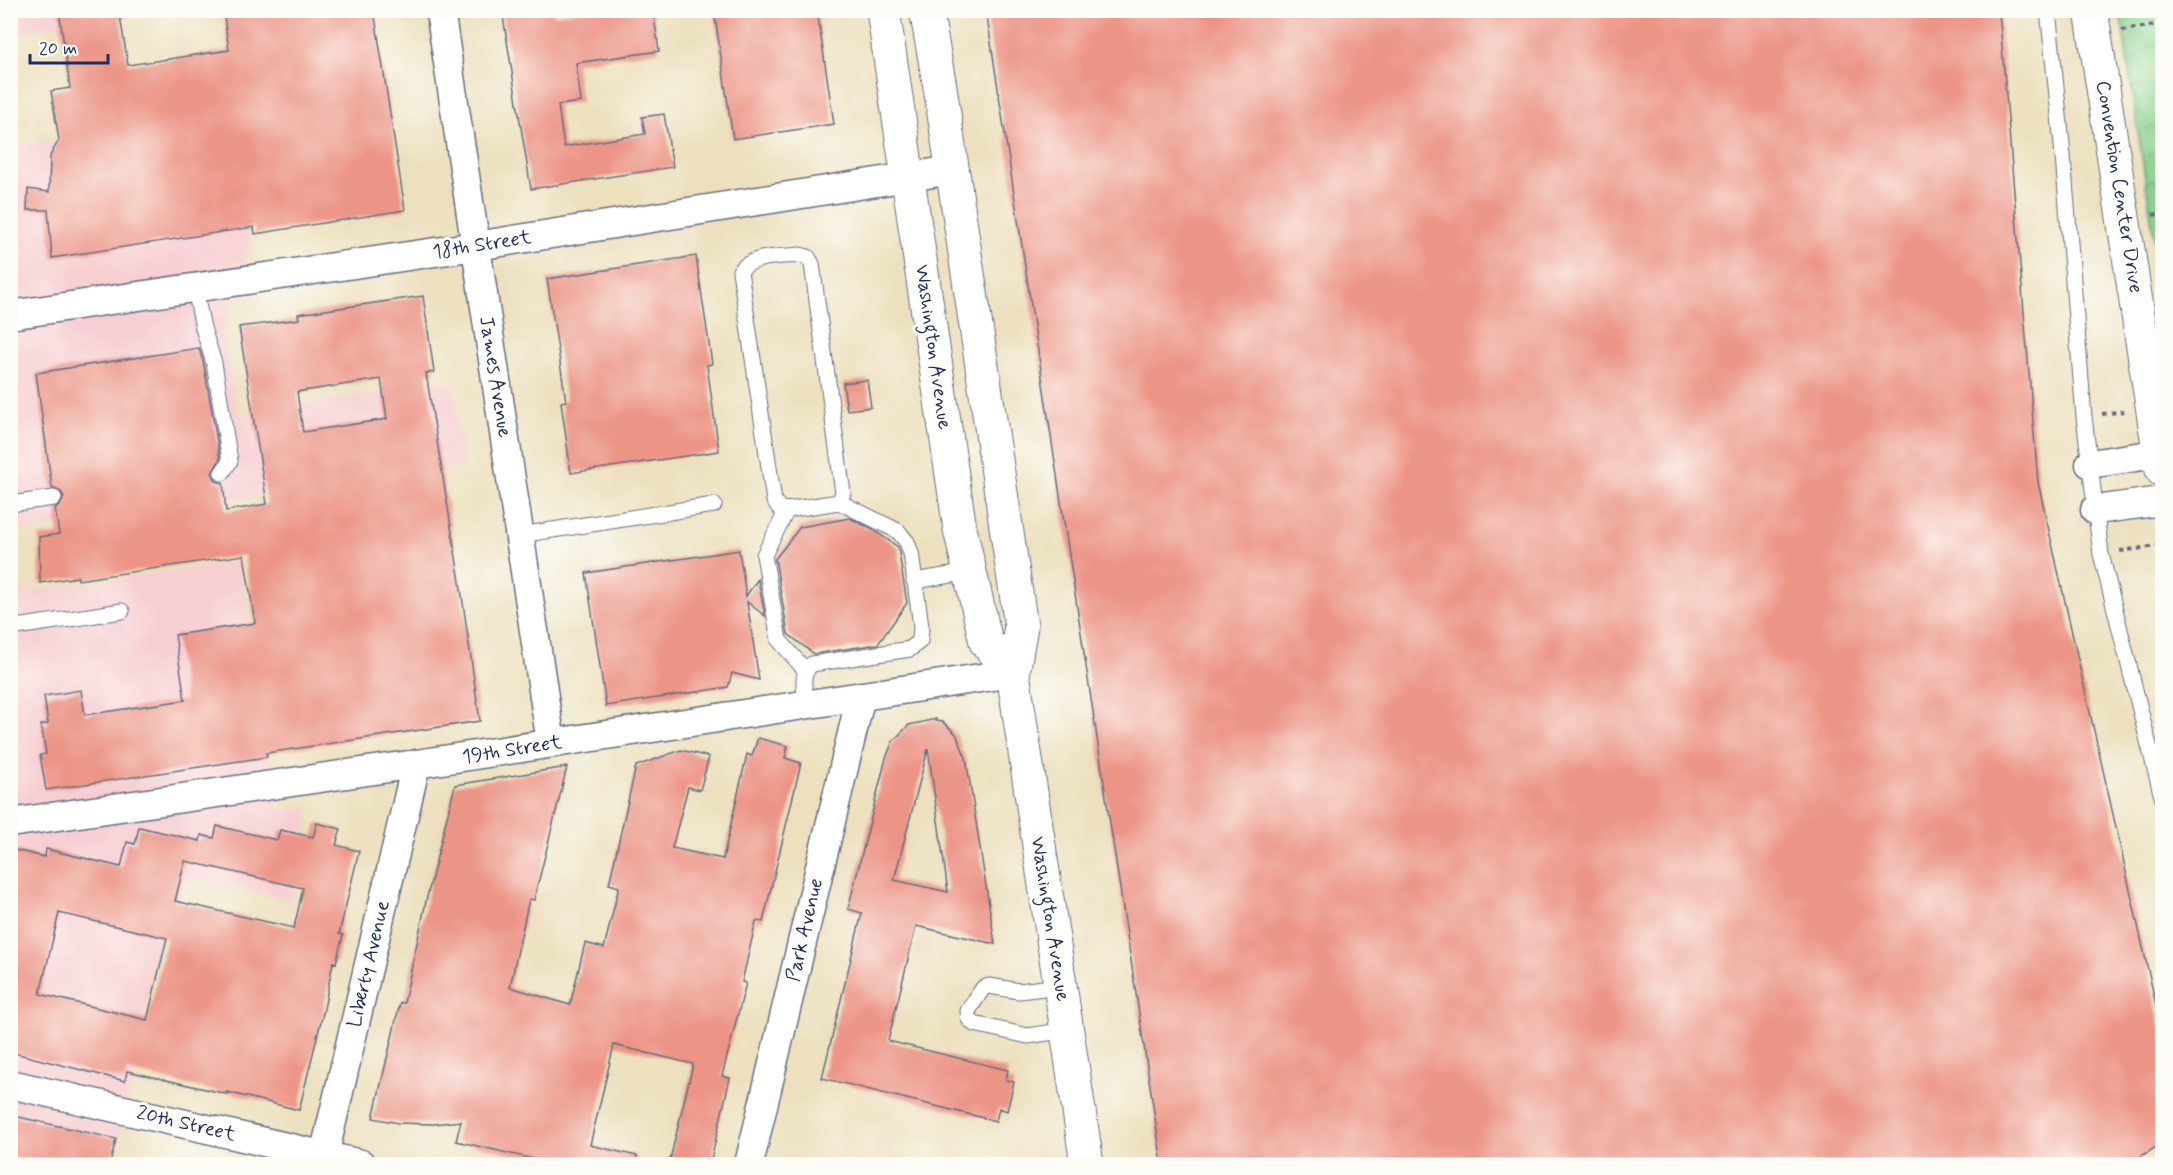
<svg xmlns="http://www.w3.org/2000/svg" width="2173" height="1175" viewBox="0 0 2173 1175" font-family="Mynerve,sans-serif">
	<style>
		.built { fill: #f7cfd2 }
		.park { fill: url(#park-crowns); stroke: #528076; stroke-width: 1.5 }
		.building { fill: #ec9486; fill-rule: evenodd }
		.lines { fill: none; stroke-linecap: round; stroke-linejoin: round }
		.lane-casing { stroke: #646d80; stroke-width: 17 }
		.street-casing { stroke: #646d80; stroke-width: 31 }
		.secondary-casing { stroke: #646d80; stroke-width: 35 }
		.path { stroke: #646d80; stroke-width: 4; stroke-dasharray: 4.5 4.5; stroke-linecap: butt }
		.lane { stroke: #fff; stroke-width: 15 }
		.street { stroke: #fff; stroke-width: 28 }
		.secondary { stroke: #fff; stroke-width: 33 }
		.labels { text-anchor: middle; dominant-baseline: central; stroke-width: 6; stroke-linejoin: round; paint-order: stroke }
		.street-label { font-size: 20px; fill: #1b2f5e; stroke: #fdfcf7 }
	</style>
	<defs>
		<pattern id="park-crowns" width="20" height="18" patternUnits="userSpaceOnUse" patternTransform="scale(1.5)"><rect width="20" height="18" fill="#8ad28d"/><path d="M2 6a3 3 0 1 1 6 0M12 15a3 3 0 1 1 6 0" fill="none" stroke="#70ab76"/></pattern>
	</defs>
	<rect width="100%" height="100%" fill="#fdfcf7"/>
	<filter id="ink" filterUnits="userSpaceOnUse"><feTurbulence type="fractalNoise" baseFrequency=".0167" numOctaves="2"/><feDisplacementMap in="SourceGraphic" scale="12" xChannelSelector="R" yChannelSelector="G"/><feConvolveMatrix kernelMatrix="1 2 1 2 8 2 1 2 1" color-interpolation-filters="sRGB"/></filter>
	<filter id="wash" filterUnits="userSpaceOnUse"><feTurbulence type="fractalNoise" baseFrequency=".008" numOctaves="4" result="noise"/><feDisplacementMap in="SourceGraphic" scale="24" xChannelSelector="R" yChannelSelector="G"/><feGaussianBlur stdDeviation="1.35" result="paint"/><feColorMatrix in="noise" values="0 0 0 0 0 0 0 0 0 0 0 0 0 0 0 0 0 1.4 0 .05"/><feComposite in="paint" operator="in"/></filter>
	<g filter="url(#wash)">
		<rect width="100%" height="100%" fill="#ece0be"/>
		<!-- built -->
		<path class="built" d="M 11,11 L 145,11 L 11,33 Z
			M 233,115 L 252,241 L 223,332 L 238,415 L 452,380 L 463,466 L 11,532 L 10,146 Z
			M 240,561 L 277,812 L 312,805 L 291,900 L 189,877 L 167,941 L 160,940 L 114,1164 L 11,1164 L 10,594 Z"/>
		<!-- park -->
		<path class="park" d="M 2120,11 L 2162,11 L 2162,290 Z"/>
		<g id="blocks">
			<!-- building -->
			<path class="building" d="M 59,10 L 119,10 L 128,65 L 229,50 L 223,10 L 374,10 L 405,210 L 255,234 L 254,227 L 52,258 L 48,210 L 27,210 L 28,189 L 49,192 L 50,156 L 59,140 L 51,91 L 70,88 Z
				M 502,10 L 553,10 L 554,15 L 584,10 L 653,10 L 659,51 L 576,63 L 581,102 L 558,105 L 564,147 L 645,134 L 642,117 L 664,114 L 673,167 L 531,189 Z
				M 714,10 L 817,10 L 834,124 L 733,139 Z
				M 986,10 L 1999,10 L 2038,482 L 2163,1036 L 2163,1143 L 2128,1164 L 1162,1164 Z
				M 696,256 L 712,364 L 707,365 L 719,451 L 571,473 L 561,402 L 566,401 L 547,279 Z
				M 423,296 L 434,372 L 426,373 L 460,582 L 480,721 L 266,753 L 267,757 L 46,790 L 40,755 L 46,754 L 41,725 L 48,724 L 44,696 L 81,690 L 85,715 L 185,700 L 175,635 L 255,623 L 244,555 L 78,580 L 78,577 L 40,583 L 39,537 L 59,534 L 55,508 L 60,505 L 64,497 L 61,492 L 52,488 L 36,373 L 199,348 L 204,365 L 220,459 L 212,473 L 216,481 L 223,483 L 226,511 L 267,504 L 239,327 L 299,319 L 298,314 ZM 381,379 L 387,419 L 303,432 L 297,392 Z
				M 867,380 L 871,407 L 847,410 L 843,383 Z
				M 850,518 L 872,529 L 898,547 L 907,603 L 878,644 L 814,654 L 788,634 L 775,559 L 800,527 Z
				M 739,550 L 746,596 L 758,579 L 765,616 L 747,602 L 759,680 L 732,673 L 728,687 L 606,706 L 586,573 Z
				M 936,719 L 935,721 L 943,722 L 956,734 L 966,758 L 995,944 L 916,926 L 888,1041 L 1008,1070 L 1006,1080 L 1014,1082 L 1007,1111 L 999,1108 L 996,1121 L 822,1078 L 862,913 L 848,909 L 886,758 L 893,741 L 909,725 ZM 928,749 L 948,892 L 894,880 Z
				M 758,738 L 788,746 L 785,758 L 801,763 L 763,922 L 756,921 L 742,982 L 746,983 L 722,1076 L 730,1078 L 710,1164 L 669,1164 L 693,1064 L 614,1045 L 590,1145 L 637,1156 L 636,1164 L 555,1164 L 456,1141 L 461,1121 L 433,1124 L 398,1123 L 373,1118 L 400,1003 L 404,1003 L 427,897 L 455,785 L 567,767 L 534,900 L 529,899 L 510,987 L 570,1005 L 585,943 L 604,948 L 619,887 L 609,884 L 636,766 L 681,750 L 709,757 L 700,790 L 688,787 L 672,848 L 723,859 L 747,754 L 752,756 Z
				M 317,823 L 341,829 L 336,845 L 359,851 L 339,934 L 343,935 L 336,963 L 333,962 L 324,1009 L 299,1110 L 227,1092 L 227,1094 L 127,1071 L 125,1081 L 10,1052 L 10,849 L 45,857 L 46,849 L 121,867 L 127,842 L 135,844 L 139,827 L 200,841 L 201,835 L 214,838 L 217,826 L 277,840 L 280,830 L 313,837 ZM 185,861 L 303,888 L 294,928 L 175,901 ZM 59,913 L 167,938 L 147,1020 L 40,994 Z
				M 10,1115 L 116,1139 L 110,1164 L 10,1164 Z"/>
		</g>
	</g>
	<g filter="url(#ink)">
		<use href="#blocks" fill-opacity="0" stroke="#646d80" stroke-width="1.5"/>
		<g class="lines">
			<!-- lane casing -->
			<g class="lane-casing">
				<path id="lane" d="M 2048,10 L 2062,144 L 2084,417 L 2101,554 L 2162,797
					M 800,255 L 808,257 L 812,264 L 843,493 L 839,502 L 787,510 L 780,509 L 774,501 L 740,271 C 752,255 781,257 800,255 Z
					M 195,289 L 203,328 L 214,363 L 230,461 L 222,473
					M 10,504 L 54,498
					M 787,510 L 764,555 L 779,640 L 805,670
					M 520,535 L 714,505
					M 914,581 L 970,572
					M 10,628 L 122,611
					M 807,705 C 805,690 799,675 812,664 L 910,649 L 920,641 L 921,626 L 911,553 L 907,542 L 898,531 L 839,502
					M 1060,986 L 1019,991 L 989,986 L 983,988 L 968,1011 L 969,1019 L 974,1024 L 1028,1036 L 1067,1030"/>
			</g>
			<!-- street casing -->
			<g class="street-casing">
				<path id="street" d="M 440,10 L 551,743
					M 10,315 L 476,246 L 952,170
					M 2090,464 L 2162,453
					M 2095,510 L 2162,501
					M 10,823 L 416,764 L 1013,673
					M 10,1084 L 361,1164
					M 322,1164 L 416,764
					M 749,1164 L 861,696"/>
			</g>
			<!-- secondary casing -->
			<g class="secondary-casing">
				<path id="secondary" d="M 883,10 L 960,529 L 986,642 L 1013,673
					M 926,10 L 940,87 L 1021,626 L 1013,673 L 1087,1164
					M 2091,10 L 2162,470"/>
			</g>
			<!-- path -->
			<path class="path" d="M 2122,30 L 2162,24
				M 2153,215 L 2162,213
				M 2102,414 L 2125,411
				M 2120,551 L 2158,546"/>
			<!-- lane -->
			<use href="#lane" class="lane"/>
			<!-- street -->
			<use href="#street" class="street"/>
			<!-- secondary -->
			<use href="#secondary" class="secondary"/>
		</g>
	</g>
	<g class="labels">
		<!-- street labels -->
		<g class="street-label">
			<text transform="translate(2119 187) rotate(81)">Convention Center Drive</text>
			<text transform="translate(482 245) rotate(-9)">18th Street</text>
			<text transform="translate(933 347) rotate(82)">Washington Avenue</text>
			<text transform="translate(495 377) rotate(81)">James Avenue</text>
			<text transform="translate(512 750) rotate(-9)">19th Street</text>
			<text transform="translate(1050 919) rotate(81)">Washington Avenue</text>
			<text transform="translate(805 930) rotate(-77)">Park Avenue</text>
			<text transform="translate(369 964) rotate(-77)">Liberty Avenue</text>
			<text transform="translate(186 1124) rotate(13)">20th Street</text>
		</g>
	</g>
	<!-- margin -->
	<rect width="2173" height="1175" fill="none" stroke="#fdfcf7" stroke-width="36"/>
	<!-- scale -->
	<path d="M30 54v9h78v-9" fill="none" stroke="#1b2f5e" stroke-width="3"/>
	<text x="39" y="54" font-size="18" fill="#1b2f5e" stroke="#fdfcf7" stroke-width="4.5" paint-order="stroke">20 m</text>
</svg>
